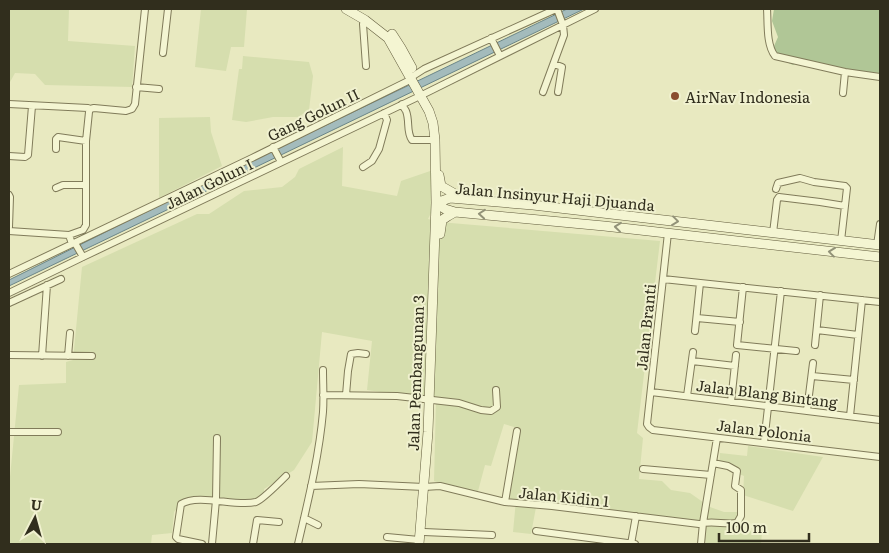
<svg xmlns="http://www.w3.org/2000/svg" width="889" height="553" viewBox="0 0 889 553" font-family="Literata,serif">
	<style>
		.farmland { fill: #d6deae }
		.green { fill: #b0c696 }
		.water { fill: #a3bbbc; stroke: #6b8688 }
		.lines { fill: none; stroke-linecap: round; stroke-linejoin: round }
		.street-casing { stroke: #807b5a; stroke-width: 8 }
		.secondary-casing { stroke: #625c3d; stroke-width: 10 }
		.street { stroke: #f4f5d2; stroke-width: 6 }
		.secondary { stroke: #f4f5d2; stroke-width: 9 }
		.oneway { stroke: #929278 }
		.poi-dot { fill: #8a4d30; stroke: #f0f1cf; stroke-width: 2 }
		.labels { text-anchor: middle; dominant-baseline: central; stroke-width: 4; stroke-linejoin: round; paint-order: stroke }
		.poi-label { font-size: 15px; fill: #312e1d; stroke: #f0f1cf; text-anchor: start }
		.street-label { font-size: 15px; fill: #312e1d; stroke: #f0f1cf }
	</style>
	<rect width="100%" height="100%" fill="#e8e9c0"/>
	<!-- farmland -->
	<path class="farmland" d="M 9,9 L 69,9 L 68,41 L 135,46 L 132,87 L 45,85 L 35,74 L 15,73 L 10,82 L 9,82 Z
		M 201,9 L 247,9 L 244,47 L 231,47 L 226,71 L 195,67 Z
		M 243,56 L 309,62 L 313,76 L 309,110 L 298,117 L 273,117 L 246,122 L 232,120 L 239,69 L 242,69 Z
		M 210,117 L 211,132 L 222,166 L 159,198 L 159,118 Z
		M 343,147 L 342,186 L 397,196 L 401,181 L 436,169 L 436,203 L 428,219 L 439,222 L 660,241 L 637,433 L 643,438 L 639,479 L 662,481 L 671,490 L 690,493 L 710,507 L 724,512 L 742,512 L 742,530 L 762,532 L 761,544 L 706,544 L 701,522 L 537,502 L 531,534 L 513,532 L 516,500 L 505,499 L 514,470 L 521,429 L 504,424 L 491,466 L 485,465 L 477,495 L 434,481 L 436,400 L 367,390 L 372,341 L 322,332 L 312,442 L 294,470 L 264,489 L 264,500 L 185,500 L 174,512 L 172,533 L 152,535 L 151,544 L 9,544 L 9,478 L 10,477 L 19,385 L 66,383 L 66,362 L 73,360 L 82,267 L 197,214 L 209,214 L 244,191 L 282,187 L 295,177 L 299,169 Z
		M 748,446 L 823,457 L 793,511 L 743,495 L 744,476 L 719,466 L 720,453 L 747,456 Z"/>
	<!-- green -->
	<path class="green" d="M 774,9 L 880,9 L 880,73 L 838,70 L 800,62 L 793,65 L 770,55 L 778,37 L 772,21 Z"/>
	<!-- water -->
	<path class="water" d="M 567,9 L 584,9 L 9,286 L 9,280 L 156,207 Z"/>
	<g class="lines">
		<!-- street casing -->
		<g class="street-casing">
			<path id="street" d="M 767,9 C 768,22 766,45 775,56 L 845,72 L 880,77
				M 365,20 L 363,24 L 366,66
				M 491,38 L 500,56
				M 163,53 L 168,9
				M 554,64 L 562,67 L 558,92
				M 136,87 L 159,89
				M 543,92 L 564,35 L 563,25 L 557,9
				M 843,93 L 845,72
				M 424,94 L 595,9
				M 9,104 L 88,108 L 90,109
				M 402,104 C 403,107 405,109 406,111 C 410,121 406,132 412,140 L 435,140
				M 273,147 L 281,162
				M 56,149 L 56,139 L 58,137 L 86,141
				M 9,156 L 25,157 L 28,155 L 32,106
				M 363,167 L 372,161 L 379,149 L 387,120 L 384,113
				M 56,188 L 63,185 L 86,185
				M 776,189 L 778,183 L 800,178 L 814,182 L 845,186 L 847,188 L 841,241
				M 9,195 L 10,197 L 9,227
				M 9,231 L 69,235
				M 668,233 L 647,424 L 649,427 L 653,430 L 880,457
				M 773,233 L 777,200 L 779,197 L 820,202 L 845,206
				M 75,243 L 83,257
				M 72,244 L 69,235 L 83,230 L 86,225 L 86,141 L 89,112 L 90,109 L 94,108 L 126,111 L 132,109 L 135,104 L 145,9
				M 877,245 L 880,224
				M 9,274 L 252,158 L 408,81 L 410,78 L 424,69 L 556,9
				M 663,279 L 880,302
				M 743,287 L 737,345 L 796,351
				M 9,293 L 83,257 L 420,96
				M 9,303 L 61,279
				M 697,318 L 740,322
				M 817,330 L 858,335
				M 695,331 L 700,283
				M 815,345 L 820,295
				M 9,355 L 92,356
				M 42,356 L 47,285
				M 68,356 L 70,333
				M 692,361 L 735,366
				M 812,376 L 854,380
				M 651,392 L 880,420
				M 323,395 L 397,396 L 459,403 L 481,410 L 491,411 L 497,407 L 496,390
				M 346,395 L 348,371 L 351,354 L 358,353 L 366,354
				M 687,396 L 693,352
				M 731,402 L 736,355
				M 807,411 L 813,363
				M 850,416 L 862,300
				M 9,432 L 58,432
				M 764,443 L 781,291
				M 643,469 L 711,475
				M 311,486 L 359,484 L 424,487 L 440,486 L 505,502 L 552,506 L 699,524 C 712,520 724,525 737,523 L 741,516 L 741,490 L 735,486 L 737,471 L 728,466 L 713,463
				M 505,502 L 517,431
				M 304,518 L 318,525
				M 536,531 L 635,544
				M 424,532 L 492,535
				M 387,537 L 419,540
				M 202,544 L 178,539 L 176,537 L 181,504 C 199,493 235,507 256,502 C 262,500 280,482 286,476
				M 212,544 L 216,500 L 217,438
				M 253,544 L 257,520 L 279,522
				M 298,544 C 308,501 319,457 323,412 C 324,398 323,384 323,370
				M 631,544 L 636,516
				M 701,544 L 703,523 L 717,438"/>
		</g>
		<!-- secondary casing -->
		<g class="secondary-casing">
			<path id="secondary" d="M 346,9 L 365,20 L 388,38 L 429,111 L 433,123 L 435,140 L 436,203 L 428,432 L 419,544
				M 392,34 L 401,48 L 412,68
				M 439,175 L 441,186 L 462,198
				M 436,203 L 445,209 L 455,212 L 604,226 L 880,257
				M 436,203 L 450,198 L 533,205 L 880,245
				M 440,234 L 442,220 L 448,216 L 455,212"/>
		</g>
		<!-- street -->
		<use href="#street" class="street"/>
		<!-- secondary -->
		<use href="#secondary" class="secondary"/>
	</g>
	<!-- one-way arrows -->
	<defs><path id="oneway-chevron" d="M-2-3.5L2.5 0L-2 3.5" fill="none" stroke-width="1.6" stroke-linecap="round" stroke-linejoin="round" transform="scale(1.25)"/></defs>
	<g class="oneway">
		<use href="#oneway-chevron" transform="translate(482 214) rotate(-175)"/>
		<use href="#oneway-chevron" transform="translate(675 221) rotate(7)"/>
		<use href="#oneway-chevron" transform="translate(618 227) rotate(-174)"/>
		<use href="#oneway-chevron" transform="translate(832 252) rotate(-173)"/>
	</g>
	<!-- markers -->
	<circle class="poi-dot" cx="675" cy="96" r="5"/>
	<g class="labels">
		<!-- poi labels -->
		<g class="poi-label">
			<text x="685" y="96">AirNav Indonesia</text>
		</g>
		<!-- street labels -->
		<g class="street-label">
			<text transform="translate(313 114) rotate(-26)">Gang Golun II</text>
			<text transform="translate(209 183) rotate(-26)">Jalan Golun I</text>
			<text transform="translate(555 196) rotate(5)">Jalan Insinyur Haji Djuanda</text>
			<text transform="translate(645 327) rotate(-84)">Jalan Branti</text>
			<text transform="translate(415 373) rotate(-88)">Jalan Pembangunan 3</text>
			<text transform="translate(767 393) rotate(7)">Jalan Blang Bintang</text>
			<text transform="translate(764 430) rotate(7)">Jalan Polonia</text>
			<text transform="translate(564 496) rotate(6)">Jalan Kidin 1</text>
		</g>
	</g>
	<!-- border -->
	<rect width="889" height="553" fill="none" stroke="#312e1d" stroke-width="20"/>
	<!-- north arrow -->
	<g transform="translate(35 518) rotate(6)" stroke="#f0f1cf" stroke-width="4" paint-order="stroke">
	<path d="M0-4L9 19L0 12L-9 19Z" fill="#312e1d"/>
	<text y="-8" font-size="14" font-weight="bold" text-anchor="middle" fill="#312e1d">U</text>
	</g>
	<!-- scale -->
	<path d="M719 533v8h90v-8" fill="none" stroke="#312e1d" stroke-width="2.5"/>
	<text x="726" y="533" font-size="15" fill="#312e1d" stroke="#f0f1cf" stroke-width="4" paint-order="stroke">100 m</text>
</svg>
